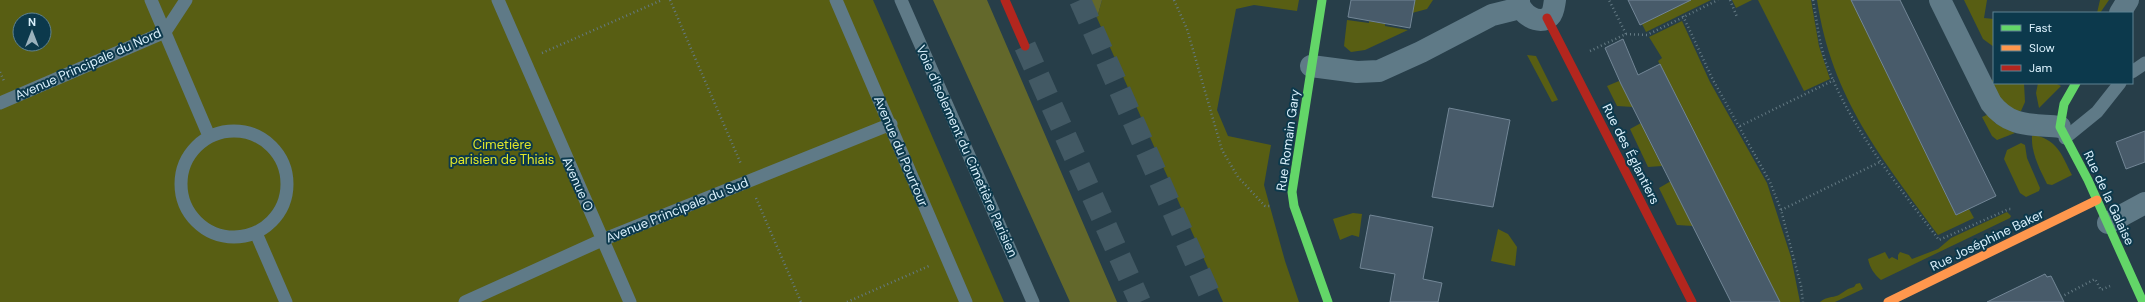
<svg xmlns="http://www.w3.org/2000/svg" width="2145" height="302" viewBox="0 0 2145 302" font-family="'DM Sans',sans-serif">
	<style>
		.green { fill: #585e13; fill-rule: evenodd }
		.forest { fill: #63682b }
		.building { fill: #485b6a; stroke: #728696 }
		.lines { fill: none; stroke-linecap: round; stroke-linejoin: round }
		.highway-tunnel { stroke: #425964; stroke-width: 22; stroke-dasharray: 22 11; stroke-linecap: butt }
		.path { stroke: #647a84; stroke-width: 2.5; stroke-dasharray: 1 3; stroke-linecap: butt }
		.lane { stroke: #5f7a87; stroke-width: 13 }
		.street { stroke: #5f7a87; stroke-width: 22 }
		.fast { stroke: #63d668; stroke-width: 9 }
		.slow { stroke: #ff974d; stroke-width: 9 }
		.jam { stroke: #b3261e; stroke-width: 9 }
		.labels { text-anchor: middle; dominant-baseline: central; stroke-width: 4; stroke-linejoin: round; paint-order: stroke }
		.street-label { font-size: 13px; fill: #daf0fc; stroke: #0c394c }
		.park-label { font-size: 13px; fill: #e1e729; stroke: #0c394c }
	</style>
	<rect width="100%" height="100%" fill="#273e49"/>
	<!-- green -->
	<path class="green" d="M 0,0 L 873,0 L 1004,302 L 0,302 ZM 20,20 L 44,20 L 44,44 L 20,44 Z
		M 1102,0 L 1299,0 L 1297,11 L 1254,5 L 1236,9 L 1217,110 L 1228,136 L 1271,145 L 1264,185 L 1285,261 L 1299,302 L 1223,302 L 1097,18 Z
		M 1415,0 L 1433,0 L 1427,9 L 1412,13 Z
		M 1690,0 L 1711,0 L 1646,32 L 1642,24 Z
		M 1732,0 L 1752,0 L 1736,8 Z
		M 1758,0 L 1811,0 L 1819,46 L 1830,79 L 1804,91 Z
		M 1817,0 L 1853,0 L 1956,215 L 1969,209 L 1974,218 L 1938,235 C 1881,157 1832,99 1817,0 Z
		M 1964,0 L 1987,0 L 1984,18 L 1994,19 L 1994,47 L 1983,39 Z
		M 2100,0 L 2109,0 L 2100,13 L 2097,13 Z
		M 1347,20 L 1369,23 L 1369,21 L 1385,24 L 1385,26 L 1408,30 L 1365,50 L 1351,52 L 1344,46 Z
		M 1682,21 L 1710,82 L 1767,183 L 1791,257 L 1800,302 L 1777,302 L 1779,300 L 1658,61 L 1662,58 L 1649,37 Z
		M 1527,55 L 1536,56 L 1558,100 L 1552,102 Z
		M 1994,79 L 1994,83 L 2024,83 L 2025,102 L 2021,111 C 2004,110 1997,95 1989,82 Z
		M 1619,81 L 1621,84 L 1633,107 L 1617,106 L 1607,86 Z
		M 2038,83 L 2055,83 L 2061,86 L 2039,108 L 2036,93 Z
		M 1989,114 L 1995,123 L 2015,133 L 1997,140 L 1992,136 L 1982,117 Z
		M 1641,123 L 1662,166 L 1648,167 L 1630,129 Z
		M 2036,135 C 2059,142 2062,156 2072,175 L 2052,185 L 2047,184 C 2040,170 2031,153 2032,136 Z
		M 2021,143 L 2025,145 L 2027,158 L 2040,188 L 2039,191 L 2026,197 L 2020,193 L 2004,159 L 2007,150 Z
		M 1671,181 L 1693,226 L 1677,225 L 1659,188 Z
		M 2007,212 L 2011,216 L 2010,218 L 1881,280 C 1874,274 1870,268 1868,259 L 1885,252 L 1889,259 L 1892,257 L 1898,260 L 1898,255 L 1900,252 L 1909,255 L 1912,259 L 1938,249 L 1951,238 Z
		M 1353,213 L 1362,214 L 1359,237 L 1352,235 L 1340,240 L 1333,219 Z
		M 1498,229 L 1508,234 L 1517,247 L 1515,266 L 1491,261 Z
		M 1860,283 L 1863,289 L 1835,302 L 1820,302 C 1826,297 1829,298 1836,296 C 1841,295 1845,289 1854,287 L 1856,284 Z"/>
	<!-- forest -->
	<path class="forest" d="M 933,0 L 987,0 L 1117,302 L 1070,302 Z
		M 1089,0 L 1102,0 L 1097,18 Z"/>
	<!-- building -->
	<path class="building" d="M 1351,0 L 1415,0 L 1410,28 L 1348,17 Z
		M 1628,0 L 1691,0 L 1640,25 Z
		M 1851,0 L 1900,0 L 1996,196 L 1956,215 Z
		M 1623,39 L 1638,75 L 1660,64 L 1780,302 L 1731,302 L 1621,84 L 1605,48 Z
		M 1449,108 L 1510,120 L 1493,207 L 1432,197 Z
		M 2145,131 L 2145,162 L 2126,169 L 2116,142 Z
		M 1370,215 L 1433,227 L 1423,279 L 1442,283 L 1438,302 L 1390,302 L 1395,274 L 1360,268 Z
		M 2045,274 L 2047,277 L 2051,276 L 2064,302 L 1987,302 Z"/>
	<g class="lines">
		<!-- highway-tunnel -->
		<path class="highway-tunnel" d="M 1080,0 L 1213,302
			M 1025,46 L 1140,302"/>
		<!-- path -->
		<path class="path" d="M 670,0 L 741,164
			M 1174,0 L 1187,29 L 1222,150 L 1238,177 L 1265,206 L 1271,206
			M 1730,0 L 1737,17
			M 1813,0 C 1817,21 1819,43 1826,63 C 1851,129 1897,184 1939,240 L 2009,209 L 2013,209
			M 1683,16 L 1713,80 L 1770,182 L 1781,210 L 1801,286 L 1803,302
			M 1626,34 L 1647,35 L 1718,0
			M 1590,51 L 1626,34 L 1609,0
			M 542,53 L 662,0
			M 0,72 L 4,81
			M 1740,126 L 1834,80
			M 756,198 L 801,302
			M 1781,210 L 1880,162
			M 2061,297 L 2095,279 L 2101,290 L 2110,286
			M 847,302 L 929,266"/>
		<!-- lane -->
		<path class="lane" d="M 151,0 L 209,136
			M 498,0 L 630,302
			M 836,0 L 966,302
			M 901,0 L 1033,302
			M 2132,72 L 2145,63
			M 0,103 L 165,32 L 186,0
			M181 184a53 53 0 1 1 106 0a53 53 0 1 1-106 0Z
			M 2065,138 L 2097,112 L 2120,83
			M 256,233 L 286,302
			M 465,302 L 602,240 L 891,124"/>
		<!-- street -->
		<path class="street" d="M 1519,0 C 1518,13 1540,27 1550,16 C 1554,12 1554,5 1555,0
			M 1940,0 L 1991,103 C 2010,128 2032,124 2060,127
			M 2120,13 L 2128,0
			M 1311,66 L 1357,72 L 1379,71 L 1421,52 L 1492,15 L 1520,8
			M 2108,223 L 2145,203"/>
		<!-- fast -->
		<path class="fast" d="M 1322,0 L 1292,192 L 1294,206 L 1328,302
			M 2076,83 L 2064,104 L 2060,127 L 2088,180 L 2143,302"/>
		<!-- slow -->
		<path class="slow" d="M 1888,302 L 2097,200"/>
		<!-- jam -->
		<path class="jam" d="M 1005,0 L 1025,46
			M 1547,18 L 1692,302"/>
	</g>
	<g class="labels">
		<!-- street labels -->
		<g class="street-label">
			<text transform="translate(88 64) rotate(-24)">Avenue Principale du Nord</text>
			<text transform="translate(1288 140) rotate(-82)">Rue Romain Gary</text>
			<text transform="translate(901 151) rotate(67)">Avenue du Pourtour</text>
			<text transform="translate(967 151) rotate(66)">Voie d'Isolement du Cimetière Parisien</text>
			<text transform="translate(1631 154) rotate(63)">Rue des Églantiers</text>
			<text transform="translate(578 184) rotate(66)">Avenue O</text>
			<text transform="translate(2109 198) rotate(65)">Rue de la Galaise</text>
			<text transform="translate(677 210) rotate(-22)">Avenue Principale du Sud</text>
			<text transform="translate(1987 240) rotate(-26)">Rue Joséphine Baker</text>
		</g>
		<!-- park labels -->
		<g class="park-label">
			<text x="502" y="144">Cimetière<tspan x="502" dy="15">parisien de Thiais</tspan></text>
		</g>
	</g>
	<!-- legend -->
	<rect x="1993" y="12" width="140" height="72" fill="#0c394c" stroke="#5e8292"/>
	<rect x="2001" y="25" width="20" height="6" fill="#63d668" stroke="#5e8292"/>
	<text x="2029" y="32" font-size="12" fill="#daf0fc">Fast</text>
	<rect x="2001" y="45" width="20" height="6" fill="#ff974d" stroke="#5e8292"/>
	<text x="2029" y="52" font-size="12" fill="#daf0fc">Slow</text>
	<rect x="2001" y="65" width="20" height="6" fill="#b3261e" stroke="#5e8292"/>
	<text x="2029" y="72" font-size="12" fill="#daf0fc">Jam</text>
	<!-- north arrow -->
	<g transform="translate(32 32)"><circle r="19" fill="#0c394c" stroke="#5e8292"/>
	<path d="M0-3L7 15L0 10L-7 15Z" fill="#9bb2bd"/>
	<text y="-6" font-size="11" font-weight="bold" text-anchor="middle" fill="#daf0fc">N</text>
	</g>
</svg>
